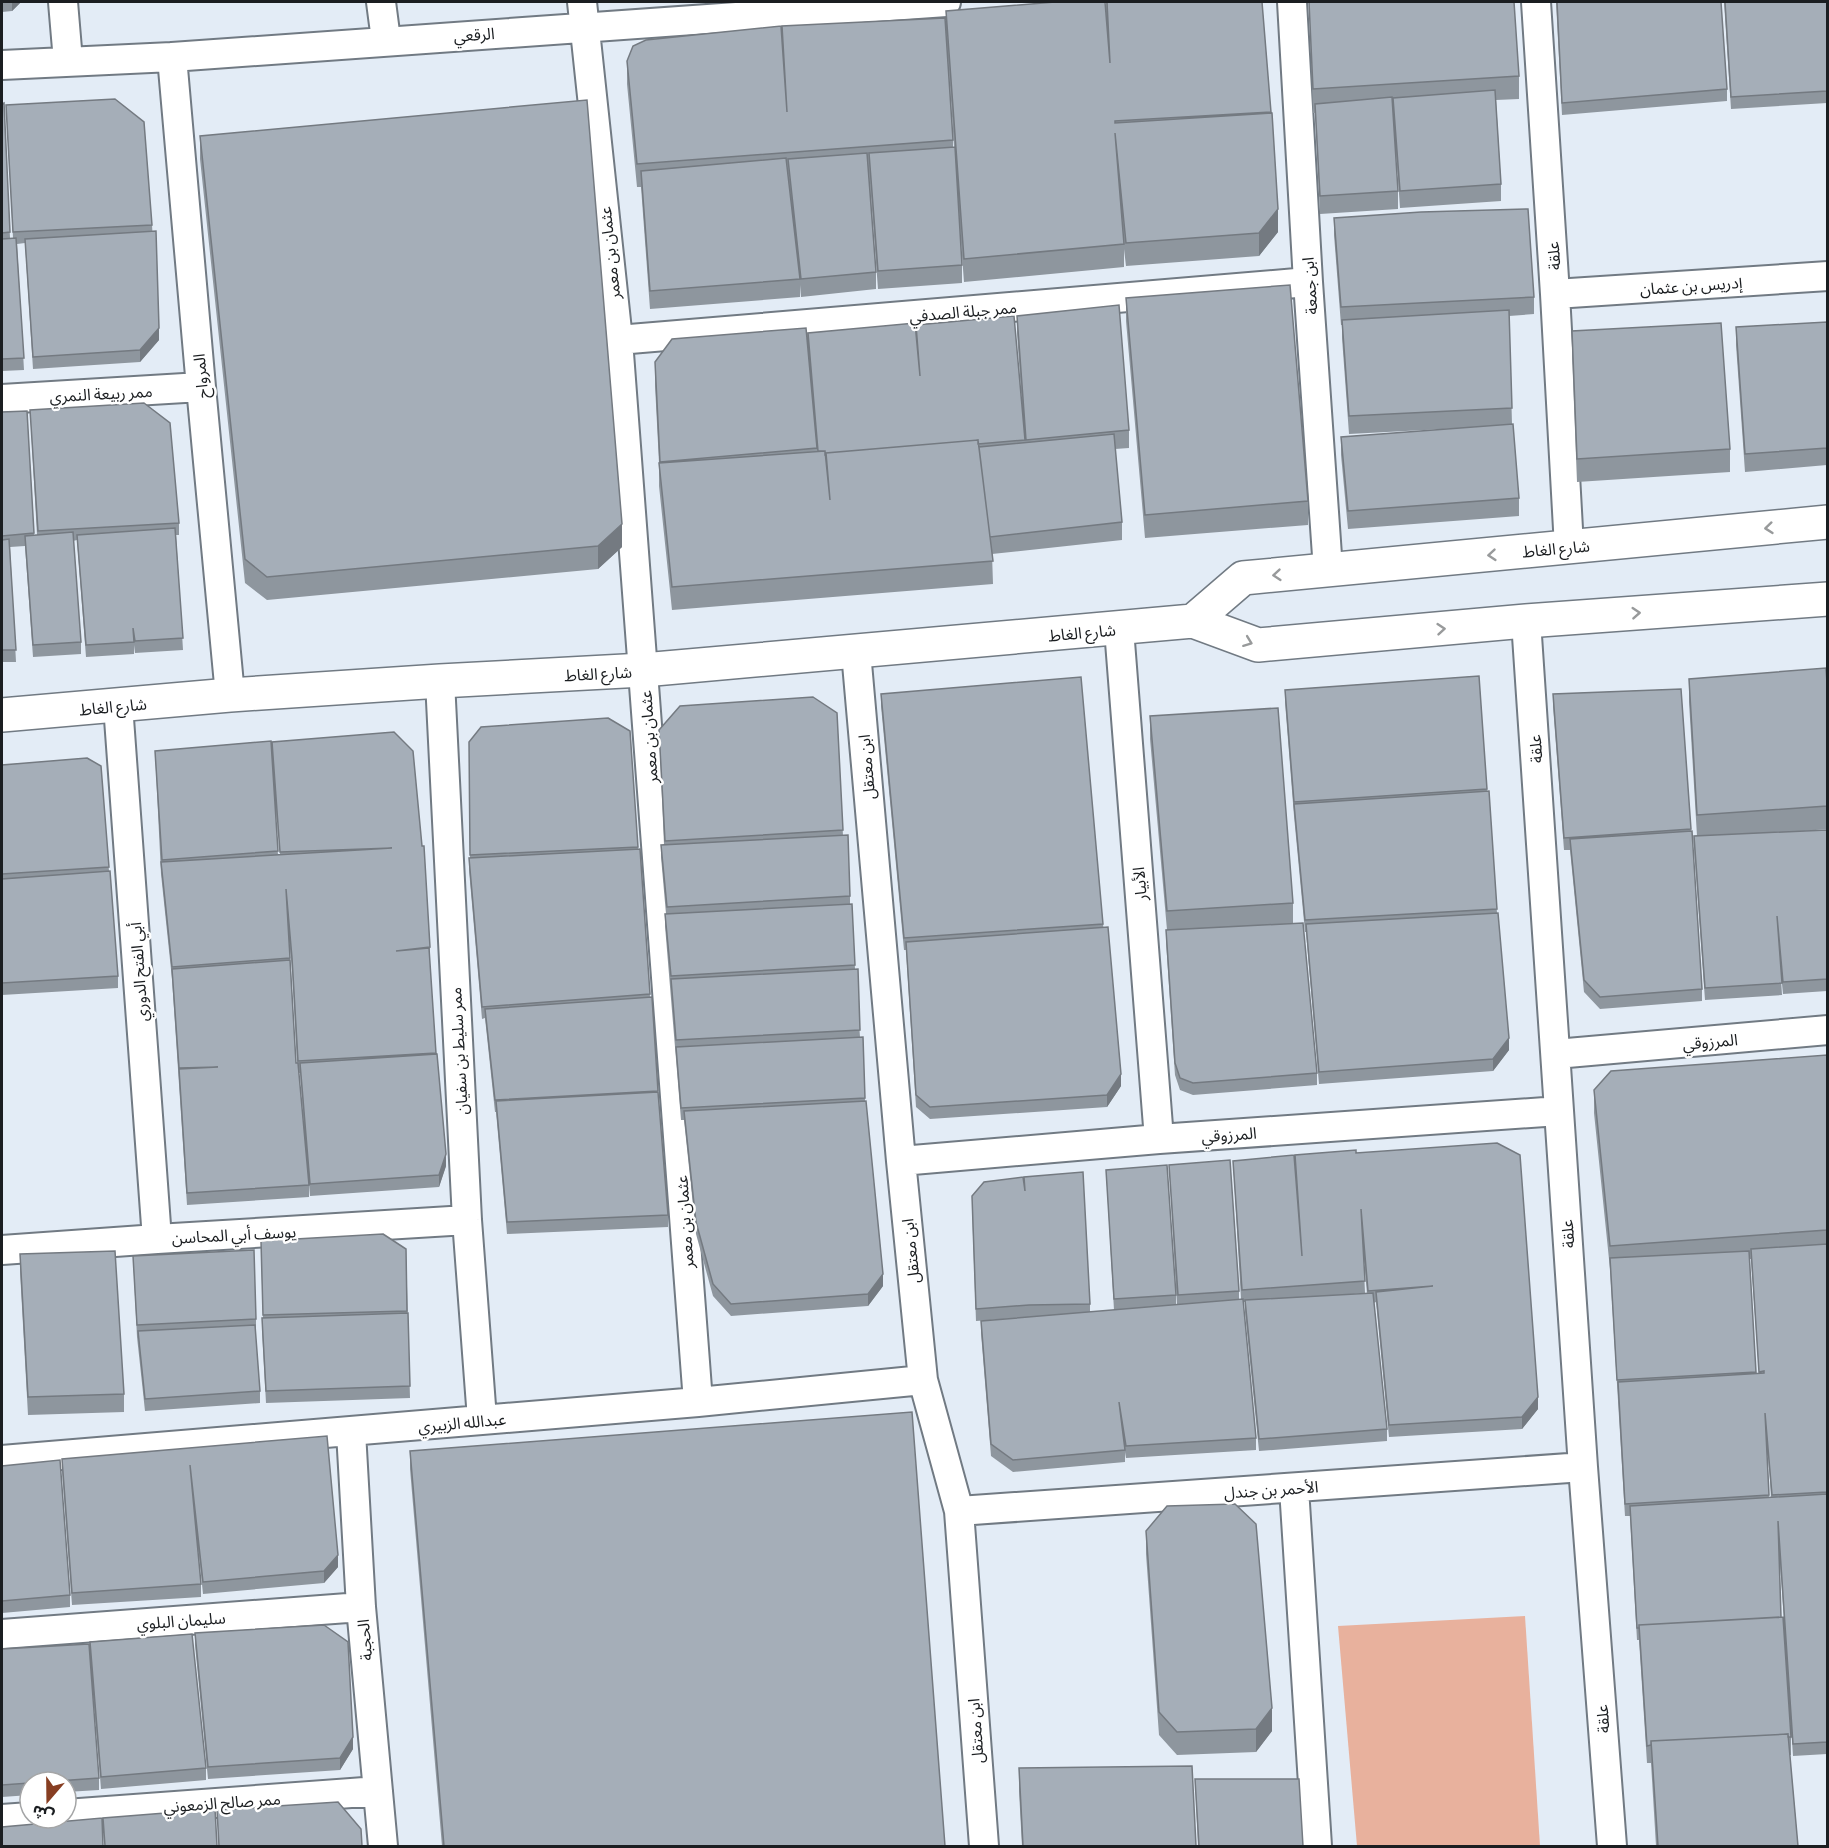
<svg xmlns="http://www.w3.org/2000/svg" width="1829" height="1848" viewBox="0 0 1829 1848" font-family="Commissioner,'Noto Sans Arabic',sans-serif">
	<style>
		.green { fill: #e8b19d }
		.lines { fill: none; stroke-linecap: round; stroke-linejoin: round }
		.minor-casing { stroke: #717a83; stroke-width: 32 }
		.tertiary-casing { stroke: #717a83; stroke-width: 36 }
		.minor { stroke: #fff; stroke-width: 28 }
		.tertiary { stroke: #fff; stroke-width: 33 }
		.wall { fill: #8e969e; fill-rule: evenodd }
		.shaded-wall { fill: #747a81 }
		.building { fill: #a5aeb8; stroke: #747a81; stroke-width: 1.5 }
		.oneway { stroke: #989a9b }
		.labels { text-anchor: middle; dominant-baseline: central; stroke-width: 5; stroke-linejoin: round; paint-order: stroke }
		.street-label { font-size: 16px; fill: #1b1e21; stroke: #fff }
	</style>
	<rect width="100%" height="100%" fill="#e3ecf6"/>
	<!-- green -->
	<path class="green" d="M 1525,1616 L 1540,1846 L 1357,1846 L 1338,1626 Z"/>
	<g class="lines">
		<!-- minor casing -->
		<g class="minor-casing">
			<path id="minor" d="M 63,2 L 68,61
				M 381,2 L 386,40
				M 582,2 L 618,340 L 698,1402
				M 1292,2 L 1308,282 L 1328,570
				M 1536,2 L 1555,294 L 1569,547
				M 172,57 L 201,387 L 230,695
				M 2,65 L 172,57 L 946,2
				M 1555,294 L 1828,276
				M 618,340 L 1308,282
				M 2,399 L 201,387
				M 1526,621 L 1583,1467 L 1612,1846
				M 1119,629 L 1159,1139
				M 856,652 L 901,1161 L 923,1380 L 959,1511 L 984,1846
				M 440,681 L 467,1220 L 482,1419
				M 118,705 L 157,1239
				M 1556,1054 L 1828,1030
				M 901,1161 L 1159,1139 L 1559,1111
				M 2,1250 L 157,1239 L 467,1220
				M 351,1432 L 361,1607 L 383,1846
				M 2,1460 L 698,1402 L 923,1380
				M 1294,1488 L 1317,1846
				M 959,1511 L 1583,1467
				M 2,1634 L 361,1607
				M 66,1814 L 378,1791
				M 2,1819 L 30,1817"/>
		</g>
		<!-- tertiary casing -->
		<g class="tertiary-casing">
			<path id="tertiary" d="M 1193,621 L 1243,578 L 1828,522
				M 2,715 L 230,695 L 440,681 L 643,670 L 1193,621 L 1258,645 L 1526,621 L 1828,599"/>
		</g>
		<!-- minor -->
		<use href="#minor" class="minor"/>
		<!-- tertiary -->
		<use href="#tertiary" class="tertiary"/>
	</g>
	<!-- wall -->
	<path class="wall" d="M 2,2 L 21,2 L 12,11 L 2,12 Z
		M 1106,2 L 1262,2 L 1271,113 L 1278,232 L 1259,256 L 1126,266 L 1124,249 L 1124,267 L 964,282 L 957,190 L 962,265 L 962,283 L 878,289 L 869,170 L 876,272 L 876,289 L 801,297 L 800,285 L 800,297 L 650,309 L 641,187 L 637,187 L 627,84 L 627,61 L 782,49 L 782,26 L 946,32 L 946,11 L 1106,21 ZM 948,54 L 954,147 L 953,147 L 953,140 Z
		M 1309,2 L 1519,76 L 1519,99 L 1496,100 L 1501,184 L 1501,201 L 1400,208 L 1393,107 L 1398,191 L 1398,209 L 1320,214 L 1315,113 L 1313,113 Z
		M 1556,2 L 1727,89 L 1727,101 L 1562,115 Z
		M 1724,2 L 1827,2 L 1827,103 L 1731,109 Z
		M 4,103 L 10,238 L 13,238 L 6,105 L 152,225 L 159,340 L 140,362 L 33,369 L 25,243 L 17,244 L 24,370 L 2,371 L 2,104 Z
		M 200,136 L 622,547 L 598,569 L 267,600 L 245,583 L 200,159 Z
		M 1334,218 L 1534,297 L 1534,314 L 1509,316 L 1512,424 L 1519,498 L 1519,516 L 1348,529 L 1341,455 L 1341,437 L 1462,428 L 1349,434 L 1342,338 L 1342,325 L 1341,325 L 1334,235 Z
		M 1126,298 L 1308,501 L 1308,525 L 1145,538 L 1126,321 Z
		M 1017,316 L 1129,430 L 1129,448 L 1115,449 L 1122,522 L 1122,540 L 992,554 L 993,584 L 672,610 L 659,486 L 659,463 L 655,385 L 655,362 L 808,350 L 808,333 L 916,341 L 916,325 L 1024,434 L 1017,333 Z
		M 1827,322 L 1827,465 L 1745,472 L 1736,345 L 1736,327 Z
		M 1572,331 L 1730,449 L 1730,472 L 1577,482 L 1572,354 Z
		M 30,410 L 179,523 L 179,535 L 176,535 L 183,650 L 135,653 L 134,645 L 134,654 L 86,657 L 77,540 L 73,541 L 81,642 L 81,654 L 33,657 L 25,546 L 10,547 L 16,662 L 2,662 L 2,412 L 27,411 L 34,535 L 37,535 Z
		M 1479,676 L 1487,792 L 1489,791 L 1497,913 L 1509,1050 L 1493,1071 L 1319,1084 L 1306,932 L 1305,932 L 1294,816 L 1285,702 L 1285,690 Z
		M 1689,679 L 1827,683 L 1827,829 L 1804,831 L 1827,830 L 1827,991 L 1783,994 L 1780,963 L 1782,995 L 1705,1000 L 1694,848 L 1694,836 L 1697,836 L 1689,702 Z
		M 1681,689 L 1702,989 L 1702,1001 L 1600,1009 L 1584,992 L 1570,850 L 1564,850 L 1553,706 L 1553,694 Z
		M 881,694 L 1103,924 L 1121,1086 L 1107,1107 L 930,1119 L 916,1107 L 906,950 L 904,950 L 881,706 Z
		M 837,713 L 843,836 L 850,896 L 850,904 L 852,904 L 855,969 L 860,1037 L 863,1037 L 865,1101 L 883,1286 L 868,1306 L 731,1316 L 713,1296 L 696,1234 L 684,1120 L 681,1120 L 665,926 L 665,914 L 666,914 L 661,857 L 661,845 L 664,845 L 659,730 Z
		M 1150,716 L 1293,903 L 1293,924 L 1317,1073 L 1317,1085 L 1193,1095 L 1180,1090 L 1175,1075 L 1166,942 L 1167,930 L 1150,739 Z
		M 630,731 L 638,849 L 640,849 L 650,997 L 652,997 L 658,1092 L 668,1215 L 668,1227 L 507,1234 L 496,1112 L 495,1112 L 485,1018 L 482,1019 L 469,870 L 469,858 L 470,858 L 469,742 Z
		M 271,741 L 278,855 L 280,854 L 272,754 L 272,742 L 430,947 L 429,959 L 436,1054 L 446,1166 L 439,1187 L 310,1196 L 300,1073 L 299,1073 L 309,1185 L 309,1197 L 187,1205 L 172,979 L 161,874 L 155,751 ZM 289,938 L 292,970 L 297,1063 L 296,1063 Z
		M 2,765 L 101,766 L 109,871 L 118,976 L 118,988 L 2,995 Z
		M 1827,1055 L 1827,1754 L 1793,1756 L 1779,1546 L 1781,1617 L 1791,1737 L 1791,1755 L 1790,1755 L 1798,1846 L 1656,1846 L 1651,1763 L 1647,1763 L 1639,1640 L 1637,1640 L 1630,1516 L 1625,1516 L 1610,1269 L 1594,1113 L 1594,1090 ZM 1749,1259 L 1751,1259 L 1759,1373 L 1756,1374 ZM 1767,1444 L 1770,1480 L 1771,1498 L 1769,1498 Z
		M 1356,1153 L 1538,1409 L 1522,1429 L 1389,1437 L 1376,1302 L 1374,1303 L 1387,1429 L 1387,1441 L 1259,1451 L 1245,1312 L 1245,1302 L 1243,1302 L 1256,1438 L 1256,1450 L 1126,1458 L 1125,1452 L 1125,1462 L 1013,1472 L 991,1456 L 981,1333 L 981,1321 L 1033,1317 L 976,1321 L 972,1208 L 1024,1187 L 1090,1304 L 1090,1312 L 1114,1310 L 1106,1170 L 1176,1295 L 1176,1305 L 1177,1305 L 1169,1165 L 1239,1291 L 1239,1300 L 1241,1299 L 1233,1161 L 1298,1211 L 1295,1155 ZM 1363,1245 L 1367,1294 L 1331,1296 L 1365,1293 Z
		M 406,1249 L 410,1398 L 266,1403 L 262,1330 L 263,1318 L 261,1253 Z
		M 20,1254 L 124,1394 L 124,1412 L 28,1415 L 20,1271 Z
		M 133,1256 L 256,1319 L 256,1331 L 255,1331 L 260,1391 L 260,1403 L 145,1411 L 137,1337 Z
		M 410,1451 L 945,1846 L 442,1846 L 410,1469 Z
		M 62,1459 L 338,1567 L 324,1583 L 203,1594 L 197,1535 L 201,1584 L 201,1597 L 72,1605 L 62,1471 Z
		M 2,1466 L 70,1595 L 70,1607 L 2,1613 Z
		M 1146,1531 L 1272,1731 L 1256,1752 L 1177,1755 L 1159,1735 L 1146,1554 Z
		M 195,1633 L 353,1749 L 340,1770 L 208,1779 L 195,1645 Z
		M 90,1642 L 206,1768 L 206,1780 L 101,1789 L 90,1654 Z
		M 2,1649 L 99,1778 L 99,1790 L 66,1792 L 66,1782 L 30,1782 L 30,1795 L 2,1797 Z
		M 1019,1768 L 1196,1846 L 1022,1846 L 1019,1791 Z
		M 1195,1779 L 1303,1846 L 1198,1846 Z"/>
	<!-- shaded-wall -->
	<path class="shaded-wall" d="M 12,2 L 21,2 L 12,11 Z
		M 1278,209 L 1278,232 L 1259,256 L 1259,233 Z
		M 159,328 L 159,340 L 140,362 L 140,350 Z
		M 622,524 L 622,547 L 598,569 L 598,546 Z
		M 1509,1038 L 1509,1050 L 1493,1071 L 1493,1059 Z
		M 1121,1074 L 1121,1086 L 1107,1107 L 1107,1095 Z
		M 446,1154 L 446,1166 L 439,1187 L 439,1175 Z
		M 883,1274 L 883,1286 L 868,1306 L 868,1294 Z
		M 1538,1397 L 1538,1409 L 1522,1429 L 1522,1417 Z
		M 338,1555 L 338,1567 L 324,1583 L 324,1571 Z
		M 1272,1708 L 1272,1731 L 1256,1752 L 1256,1729 Z
		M 353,1737 L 353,1749 L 340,1770 L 340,1758 Z"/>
	<!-- building -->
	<path class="building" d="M 1055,2 L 1105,2 L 1110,63 L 1107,2 L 1262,2 L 1271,112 L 1115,121 L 1115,123 L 1272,113 L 1278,209 L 1259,233 L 1126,243 L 1115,133 L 1124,244 L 964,259 L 946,11 Z
		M 1309,2 L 1514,2 L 1519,76 L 1313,89 Z
		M 1557,2 L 1721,2 L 1727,89 L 1562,103 Z
		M 1725,2 L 1827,2 L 1827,91 L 1731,97 Z
		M 945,18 L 953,140 L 637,164 L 627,61 L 633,46 L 646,40 L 781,26 L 787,112 L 782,26 Z
		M 1495,90 L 1501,184 L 1400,191 L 1393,98 Z
		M 1392,97 L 1398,191 L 1320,196 L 1315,104 Z
		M 115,99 L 144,122 L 152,225 L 13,232 L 6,105 Z
		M 587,100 L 622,524 L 598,546 L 267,577 L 245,559 L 200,136 Z
		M 4,103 L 10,232 L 2,233 L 2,104 Z
		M 955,147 L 962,265 L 878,271 L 869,153 Z
		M 867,153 L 876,272 L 801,279 L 788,159 Z
		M 786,158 L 800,279 L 650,291 L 641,171 Z
		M 1528,209 L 1534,297 L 1341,307 L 1334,218 L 1421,212 Z
		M 156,231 L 159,328 L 140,350 L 33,357 L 25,239 Z
		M 16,238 L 24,358 L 2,359 L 2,239 Z
		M 1290,285 L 1308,501 L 1145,515 L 1126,298 Z
		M 1119,305 L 1129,430 L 1026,440 L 1017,316 Z
		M 1509,310 L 1512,408 L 1349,416 L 1342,320 Z
		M 1014,316 L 1025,440 L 978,444 L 978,440 L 826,453 L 826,455 L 825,455 L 825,451 L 818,451 L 808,333 L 915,323 L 920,376 L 916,325 Z
		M 1827,322 L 1827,448 L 1745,454 L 1736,327 Z
		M 1721,323 L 1730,449 L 1577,459 L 1572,331 Z
		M 806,328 L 817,448 L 660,462 L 655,362 L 672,339 Z
		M 144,403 L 170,423 L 179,523 L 38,531 L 30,410 Z
		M 27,411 L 34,533 L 2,536 L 2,412 Z
		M 1513,424 L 1519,498 L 1348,511 L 1341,437 Z
		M 1114,434 L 1122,522 L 990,537 L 979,447 Z
		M 978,440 L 993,561 L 672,587 L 659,463 L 825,451 L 830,500 L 826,453 Z
		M 175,528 L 183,638 L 135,641 L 133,628 L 134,642 L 86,645 L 77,535 Z
		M 73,532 L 81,642 L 33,645 L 25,536 Z
		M 9,539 L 16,650 L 2,650 L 2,540 Z
		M 1826,668 L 1827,683 L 1827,806 L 1697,815 L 1689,679 Z
		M 1479,676 L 1487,789 L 1294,802 L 1285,690 Z
		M 1081,677 L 1103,924 L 904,938 L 881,694 Z
		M 1681,689 L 1691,829 L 1564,838 L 1553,694 Z
		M 813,697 L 837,713 L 843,830 L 665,841 L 659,730 L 680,706 Z
		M 1278,708 L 1293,903 L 1167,911 L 1150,716 Z
		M 608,718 L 630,731 L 638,847 L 470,855 L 469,742 L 481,727 Z
		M 394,732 L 413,751 L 422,846 L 424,846 L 430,947 L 396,951 L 429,948 L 436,1053 L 298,1061 L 292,958 L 286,889 L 290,958 L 172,967 L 161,862 L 392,848 L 280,852 L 272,742 Z
		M 271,741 L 278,851 L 162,860 L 155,751 Z
		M 87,758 L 101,766 L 109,867 L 2,874 L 2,765 Z
		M 1489,791 L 1497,909 L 1305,920 L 1294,804 Z
		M 1827,830 L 1827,979 L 1783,982 L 1777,916 L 1782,983 L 1705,988 L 1694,836 Z
		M 1692,831 L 1702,989 L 1600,997 L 1584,980 L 1570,839 Z
		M 848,835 L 850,896 L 667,907 L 661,845 Z
		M 640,849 L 650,994 L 482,1007 L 469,858 Z
		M 110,871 L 118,976 L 2,983 L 2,879 Z
		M 852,904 L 855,965 L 671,976 L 665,914 Z
		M 1498,913 L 1509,1038 L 1493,1059 L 1319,1072 L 1306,924 Z
		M 1303,923 L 1317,1073 L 1193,1083 L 1180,1078 L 1175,1063 L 1166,930 Z
		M 1108,927 L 1121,1074 L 1107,1095 L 930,1107 L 916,1095 L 906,942 Z
		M 290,960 L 296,1063 L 298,1063 L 309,1185 L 187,1193 L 179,1069 L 218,1067 L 179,1068 L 172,969 Z
		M 858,969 L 860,1030 L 676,1040 L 671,979 Z
		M 652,997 L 658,1091 L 495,1100 L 485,1009 Z
		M 863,1037 L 865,1098 L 681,1108 L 676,1047 Z
		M 437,1054 L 446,1154 L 439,1175 L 310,1184 L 300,1063 Z
		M 1827,1055 L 1827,1230 L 1610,1246 L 1594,1090 L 1611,1071 Z
		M 658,1092 L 668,1215 L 507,1222 L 496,1101 Z
		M 866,1101 L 883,1274 L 868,1294 L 731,1304 L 713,1284 L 696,1222 L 684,1111 Z
		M 1497,1143 L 1520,1155 L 1538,1397 L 1522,1417 L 1389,1425 L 1376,1292 L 1433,1286 L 1368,1291 L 1361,1209 L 1365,1281 L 1242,1290 L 1233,1161 L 1294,1155 L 1302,1256 L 1295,1155 L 1356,1150 L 1356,1153 Z
		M 1230,1160 L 1239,1291 L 1178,1295 L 1169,1165 Z
		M 1167,1165 L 1176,1295 L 1114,1299 L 1106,1170 Z
		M 1083,1172 L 1090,1304 L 1029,1305 L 976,1309 L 972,1196 L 984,1182 L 1023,1177 L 1025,1191 L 1024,1177 Z
		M 383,1234 L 406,1249 L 407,1311 L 263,1315 L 261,1241 Z
		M 1827,1244 L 1827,1492 L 1772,1495 L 1765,1413 L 1769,1495 L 1625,1504 L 1618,1382 L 1764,1373 L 1764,1371 L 1759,1372 L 1751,1249 Z
		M 254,1250 L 256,1319 L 137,1325 L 133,1256 Z
		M 115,1251 L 124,1394 L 28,1397 L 20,1254 Z
		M 1749,1251 L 1756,1372 L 1617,1380 L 1610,1258 Z
		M 1373,1293 L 1387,1429 L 1259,1439 L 1245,1300 Z
		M 1243,1299 L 1256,1438 L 1126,1446 L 1119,1402 L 1125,1450 L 1013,1460 L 991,1444 L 981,1321 Z
		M 408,1313 L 410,1386 L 266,1391 L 262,1318 Z
		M 255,1325 L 260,1391 L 145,1399 L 138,1331 Z
		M 912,1412 L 945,1846 L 444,1846 L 410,1451 Z
		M 327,1436 L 338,1555 L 324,1571 L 203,1582 L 190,1465 L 201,1584 L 72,1593 L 62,1459 Z
		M 60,1460 L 70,1595 L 2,1601 L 2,1466 Z
		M 1827,1494 L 1827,1742 L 1793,1744 L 1778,1521 L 1781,1617 L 1639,1625 L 1639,1628 L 1637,1628 L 1630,1506 Z
		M 1235,1504 L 1256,1524 L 1272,1708 L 1256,1729 L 1177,1732 L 1159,1712 L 1146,1531 L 1167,1506 Z
		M 1783,1617 L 1791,1737 L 1788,1737 L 1788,1734 L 1651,1741 L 1651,1745 L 1647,1746 L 1639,1625 Z
		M 324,1625 L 348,1642 L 353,1737 L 340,1758 L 208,1767 L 195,1633 Z
		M 192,1634 L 206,1768 L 101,1777 L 90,1642 Z
		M 89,1644 L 99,1778 L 2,1785 L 2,1649 Z
		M 1788,1734 L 1798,1846 L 1658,1846 L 1651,1741 Z
		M 1192,1766 L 1196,1846 L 1023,1846 L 1019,1768 Z
		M 1195,1779 L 1299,1779 L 1303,1846 L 1199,1846 Z
		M 338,1802 L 361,1829 L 362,1846 L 219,1846 L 217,1810 Z
		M 215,1809 L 217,1846 L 105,1846 L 103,1818 Z
		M 102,1818 L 103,1846 L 2,1846 L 2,1827 Z"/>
	<!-- one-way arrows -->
	<defs><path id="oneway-chevron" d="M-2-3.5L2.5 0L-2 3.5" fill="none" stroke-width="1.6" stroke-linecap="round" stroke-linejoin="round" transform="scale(1.5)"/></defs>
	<g class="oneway">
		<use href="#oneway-chevron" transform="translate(1769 528) rotate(174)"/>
		<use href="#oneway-chevron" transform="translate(1492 555) rotate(175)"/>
		<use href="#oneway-chevron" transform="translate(1277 575) rotate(175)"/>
		<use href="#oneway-chevron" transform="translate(1636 613) rotate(-4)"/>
		<use href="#oneway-chevron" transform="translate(1441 629) rotate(-5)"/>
		<use href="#oneway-chevron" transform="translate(1248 642) rotate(21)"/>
	</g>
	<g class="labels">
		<!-- street labels -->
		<g class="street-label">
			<text transform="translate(474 34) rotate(-4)">الرقعي</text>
			<text transform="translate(609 253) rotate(-96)">عثمان بن معمر</text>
			<text transform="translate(1553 256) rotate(-94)">علقة</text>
			<text transform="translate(1691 285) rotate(-4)">إدريس بن عثمان</text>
			<text transform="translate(1309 286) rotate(-94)">ابن جمعة</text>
			<text transform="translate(963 311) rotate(-5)">ممر جبلة الصدفي</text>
			<text transform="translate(200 376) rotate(-95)">المرواح</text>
			<text transform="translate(101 393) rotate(-3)">ممر ربيعة النمري</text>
			<text transform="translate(1556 548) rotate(-5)">شارع الغاط</text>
			<text transform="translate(1082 632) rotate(-5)">شارع الغاط</text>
			<text transform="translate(598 673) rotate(-3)">شارع الغاط</text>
			<text transform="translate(113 706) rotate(-5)">شارع الغاط</text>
			<text transform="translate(648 737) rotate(-94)">عثمان بن معمر</text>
			<text transform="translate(1535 749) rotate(-94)">علقة</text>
			<text transform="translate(866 767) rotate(-95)">ابن معتقل</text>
			<text transform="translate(1139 884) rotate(-95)">الأبيار</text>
			<text transform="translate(138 972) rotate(-94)">أبي الفتح الدوري</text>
			<text transform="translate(1710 1041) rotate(-5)">المرزوقي</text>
			<text transform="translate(458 1051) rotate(-93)">ممر سليط بن سفيان</text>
			<text transform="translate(1229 1134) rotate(-4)">المرزوقي</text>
			<text transform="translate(684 1222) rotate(-94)">عثمان بن معمر</text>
			<text transform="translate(234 1234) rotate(-3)">يوسف أبي المحاسن</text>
			<text transform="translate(1567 1234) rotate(-94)">علقة</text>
			<text transform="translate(910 1251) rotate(-96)">ابن معتقل</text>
			<text transform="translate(462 1422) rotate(-5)">عبدالله الزبيري</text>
			<text transform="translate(1271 1489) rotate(-4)">الأحمر بن جندل</text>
			<text transform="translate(181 1620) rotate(-4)">سليمان البلوي</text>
			<text transform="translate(364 1640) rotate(-95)">الحجبة</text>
			<text transform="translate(1602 1719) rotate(-94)">علقة</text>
			<text transform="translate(975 1731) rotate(-94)">ابن معتقل</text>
			<text transform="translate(222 1802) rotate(-4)">ممر صالح الزمعوني</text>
		</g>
	</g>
	<!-- border -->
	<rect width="1829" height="1848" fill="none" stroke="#1b1e21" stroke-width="6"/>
	<!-- north arrow -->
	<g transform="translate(48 1800) rotate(200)"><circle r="28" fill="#ffffff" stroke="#a4a5a6" stroke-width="1.5"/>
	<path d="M0-4.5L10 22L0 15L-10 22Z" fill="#873e22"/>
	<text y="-9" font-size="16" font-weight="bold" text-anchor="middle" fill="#1b1e21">ش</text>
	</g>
</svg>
